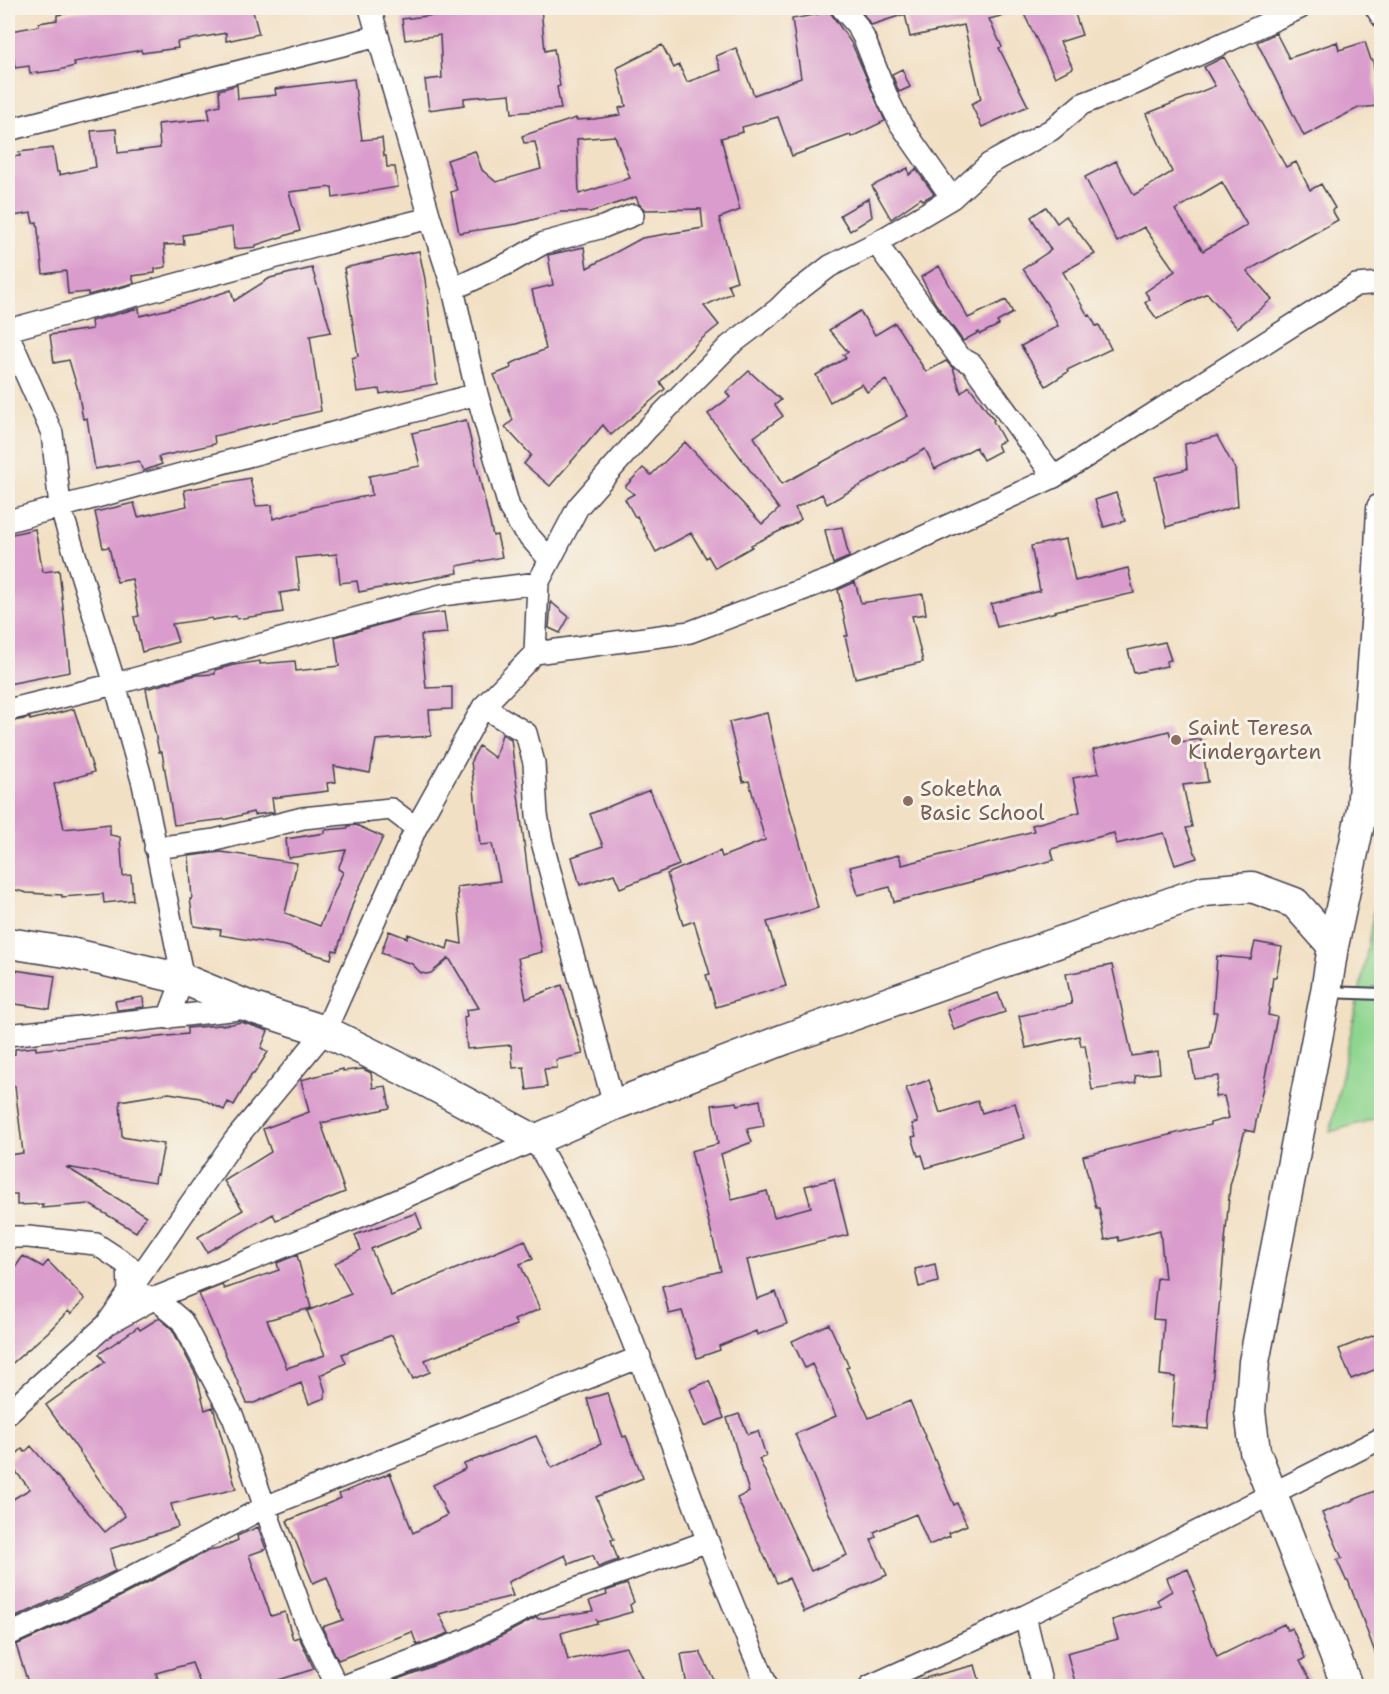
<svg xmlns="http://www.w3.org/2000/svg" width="1389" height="1694" viewBox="0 0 1389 1694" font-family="'Shantell Sans',sans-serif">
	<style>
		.green { fill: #8ed58f; stroke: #587c65; stroke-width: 1.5 }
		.building { fill: #da9ccc; fill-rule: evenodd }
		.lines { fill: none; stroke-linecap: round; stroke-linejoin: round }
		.lane-casing { stroke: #413e50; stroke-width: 14 }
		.street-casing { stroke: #413e50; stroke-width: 24 }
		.secondary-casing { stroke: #413e50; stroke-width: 33 }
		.lane { stroke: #fff; stroke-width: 10 }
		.street { stroke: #fff; stroke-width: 21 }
		.secondary { stroke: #fff; stroke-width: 30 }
		.education-dot { fill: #8d6e63; stroke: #f7f3e8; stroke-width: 2 }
		.labels { text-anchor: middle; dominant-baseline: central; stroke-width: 6; stroke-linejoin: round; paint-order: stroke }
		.education-label { font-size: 21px; fill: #785e54; stroke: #f7f3e8; text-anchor: start }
	</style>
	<rect width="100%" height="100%" fill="#f7f3e8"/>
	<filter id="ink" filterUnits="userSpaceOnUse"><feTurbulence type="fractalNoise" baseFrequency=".0167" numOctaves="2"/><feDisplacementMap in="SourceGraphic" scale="12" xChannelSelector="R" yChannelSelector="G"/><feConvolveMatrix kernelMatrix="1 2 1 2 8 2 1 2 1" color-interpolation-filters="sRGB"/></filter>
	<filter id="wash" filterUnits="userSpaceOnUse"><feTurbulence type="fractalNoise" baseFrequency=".008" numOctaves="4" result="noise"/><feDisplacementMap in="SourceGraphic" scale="24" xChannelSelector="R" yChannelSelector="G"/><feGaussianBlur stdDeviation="1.35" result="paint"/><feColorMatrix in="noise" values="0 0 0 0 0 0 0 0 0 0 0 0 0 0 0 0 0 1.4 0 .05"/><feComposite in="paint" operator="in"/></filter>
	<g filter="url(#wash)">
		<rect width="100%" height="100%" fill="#f2e0c5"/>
		<!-- green -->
		<path class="green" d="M 1381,871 L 1381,1117 L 1330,1132 L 1362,979 Z"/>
		<g id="blocks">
			<!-- building -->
			<path class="building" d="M 101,8 L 252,8 L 259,34 L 226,41 L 226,33 L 177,42 L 178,48 L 142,53 L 141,50 L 74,62 L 75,66 L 59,70 L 30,74 L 29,66 L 15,68 L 10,31 L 39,26 L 39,23 L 57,20 L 57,15 Z
				M 541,8 L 545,51 L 554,49 L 560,86 L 557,87 L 561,109 L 512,113 L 510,94 L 464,98 L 464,105 L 429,110 L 425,80 L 442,78 L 440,35 L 405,40 L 402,19 L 469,11 L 490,9 L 491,13 Z
				M 859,8 L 1004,8 L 1005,15 L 989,19 L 1002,47 L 999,48 L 1028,106 L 982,127 L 971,104 L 981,99 L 964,25 L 910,37 L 905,14 L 871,25 Z
				M 1021,8 L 1073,8 L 1082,35 L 1060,42 L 1073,68 L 1055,77 Z
				M 830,12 L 852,44 L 885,121 L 851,137 L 850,135 L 792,156 L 778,117 L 742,127 L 743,132 L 721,138 L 740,210 L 719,218 L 737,281 L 728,284 L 732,293 L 704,306 L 719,325 L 699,341 L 660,382 L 665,389 L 611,435 L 603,425 L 550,486 L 524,464 L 531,455 L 505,427 L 513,420 L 494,375 L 511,368 L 510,364 L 546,349 L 532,290 L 553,285 L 548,255 L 584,247 L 587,268 L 642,238 L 703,228 L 701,209 L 645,210 L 639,204 L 636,197 L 590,212 L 561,212 L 517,224 L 459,233 L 451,192 L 457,190 L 447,160 L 475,151 L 482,170 L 496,182 L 541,169 L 535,142 L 524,143 L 522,136 L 576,118 L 576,120 L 594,119 L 621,115 L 619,108 L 626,106 L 617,68 L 662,45 L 674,68 L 679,65 L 687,82 L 721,70 L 716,56 L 736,48 L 754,95 L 801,78 L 792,19 ZM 615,136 L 630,178 L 579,194 L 577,139 Z
				M 1276,33 L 1289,58 L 1337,42 L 1339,50 L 1365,42 L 1371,60 L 1373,60 L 1377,106 L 1358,108 L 1304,136 L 1257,42 Z
				M 1224,57 L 1286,167 L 1296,162 L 1310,190 L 1321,184 L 1335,208 L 1332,210 L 1338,220 L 1247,271 L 1272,299 L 1237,328 L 1207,293 L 1157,319 L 1145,303 L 1150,299 L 1145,292 L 1175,271 L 1144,227 L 1117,242 L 1085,177 L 1116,161 L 1134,195 L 1172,172 L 1146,114 L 1215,86 L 1204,67 ZM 1222,182 L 1247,225 L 1203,251 L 1175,210 Z
				M 902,69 L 910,87 L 899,92 L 892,74 Z
				M 354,79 L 362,140 L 382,138 L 384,156 L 386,156 L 387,167 L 395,167 L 398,187 L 333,198 L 332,187 L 289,192 L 300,231 L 256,245 L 256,247 L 234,249 L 232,227 L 183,235 L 184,244 L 164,245 L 166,267 L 155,269 L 155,273 L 132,276 L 134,283 L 88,295 L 88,292 L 68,294 L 66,271 L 43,274 L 37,222 L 33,223 L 31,213 L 14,216 L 8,176 L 8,157 L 20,156 L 19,152 L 53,148 L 57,172 L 59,172 L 59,175 L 96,167 L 91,131 L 116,129 L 118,153 L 160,148 L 158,124 L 210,119 L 208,108 L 220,105 L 219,90 L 237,85 L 238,99 L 276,95 L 275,89 Z
				M 908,168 L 909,175 L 916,169 L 934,194 L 923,200 L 921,198 L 891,219 L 872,186 Z
				M 869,198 L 872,217 L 850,231 L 840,215 Z
				M 1046,207 L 1057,223 L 1066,216 L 1095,254 L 1063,272 L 1088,316 L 1090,315 L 1096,326 L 1099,325 L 1111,349 L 1067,370 L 1068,372 L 1046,386 L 1021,346 L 1058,326 L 1046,303 L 1023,269 L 1051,250 L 1031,217 Z
				M 419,251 L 425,279 L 437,384 L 380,394 L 379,389 L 357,392 L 352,358 L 358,356 L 344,268 Z
				M 939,266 L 968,318 L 1006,300 L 1013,313 L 997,322 L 999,325 L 980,334 L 979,332 L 963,341 L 935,303 L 921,277 Z
				M 312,268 L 331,332 L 310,336 L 321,411 L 214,436 L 215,444 L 158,457 L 162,464 L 143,471 L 139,461 L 95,469 L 87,418 L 83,419 L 78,390 L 69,360 L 54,363 L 50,335 L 92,329 L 91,321 L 139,308 L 140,316 L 189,304 L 231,290 L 234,301 L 270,278 Z
				M 860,311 L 875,335 L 895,323 L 926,372 L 946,361 L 953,368 L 961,393 L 969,386 L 994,420 L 993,421 L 1004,441 L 997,444 L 1000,451 L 983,460 L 976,447 L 935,469 L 925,449 L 827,504 L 822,494 L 795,508 L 801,519 L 796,523 L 751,545 L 752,547 L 715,568 L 708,556 L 706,558 L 691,533 L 656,552 L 637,516 L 635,517 L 625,499 L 634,494 L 625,487 L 643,468 L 651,475 L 685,442 L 762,524 L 779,509 L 708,414 L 730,397 L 726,392 L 749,371 L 781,400 L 775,405 L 783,416 L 754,437 L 782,484 L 908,416 L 886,380 L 867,392 L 862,384 L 830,402 L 816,375 L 846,358 L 843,355 L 848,352 L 829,330 Z
				M 466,420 L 493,536 L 497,535 L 502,557 L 457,566 L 458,573 L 359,592 L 357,581 L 340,583 L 337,554 L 296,558 L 300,590 L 280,593 L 283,612 L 237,619 L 236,616 L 212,620 L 212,618 L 172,624 L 178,642 L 142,652 L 134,617 L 139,616 L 132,579 L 117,582 L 109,547 L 103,548 L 95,512 L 134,503 L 138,517 L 187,506 L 184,490 L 250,478 L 256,506 L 272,505 L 273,519 L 312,508 L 312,507 L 372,495 L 369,476 L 420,466 L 412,433 Z
				M 1217,436 L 1235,469 L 1238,506 L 1166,527 L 1155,477 L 1187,469 L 1185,444 Z
				M 1116,493 L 1125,521 L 1104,527 L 1095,500 Z
				M 842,527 L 849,557 L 833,564 L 825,530 Z
				M 35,529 L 43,572 L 59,570 L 70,672 L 8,684 L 8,623 L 10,623 L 8,606 L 8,535 Z
				M 1066,539 L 1075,581 L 1128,568 L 1134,593 L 1055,611 L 1056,612 L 997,627 L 991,604 L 1040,591 L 1031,546 Z
				M 855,582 L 861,603 L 923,594 L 926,614 L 912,616 L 923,662 L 855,678 L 845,636 L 848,636 L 838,590 Z
				M 551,602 L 569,617 L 560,633 L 549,628 Z
				M 444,612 L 447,633 L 421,635 L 426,688 L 452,687 L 452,709 L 429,710 L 431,736 L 376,740 L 370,773 L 334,766 L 336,782 L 327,783 L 328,791 L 272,798 L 274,812 L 254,815 L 253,812 L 227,819 L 174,825 L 162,752 L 159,752 L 146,689 L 196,675 L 215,674 L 215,670 L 234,665 L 260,661 L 260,664 L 295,661 L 296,671 L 339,666 L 335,637 L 408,617 Z
				M 1165,642 L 1171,660 L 1166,661 L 1167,666 L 1134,673 L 1128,650 Z
				M 74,709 L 94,772 L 54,784 L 64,829 L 110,824 L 110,835 L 120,837 L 123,876 L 131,875 L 133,900 L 104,903 L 103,894 L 62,897 L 62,895 L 27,893 L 8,888 L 8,722 L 30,718 L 30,720 Z
				M 767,713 L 781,776 L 818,908 L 767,922 L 786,986 L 716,1007 L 706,975 L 710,974 L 694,921 L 683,925 L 667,874 L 720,851 L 722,857 L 765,840 L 749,781 L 743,782 L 729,722 Z
				M 1169,731 L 1173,743 L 1201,739 L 1208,782 L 1183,785 L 1192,827 L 1186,828 L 1197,858 L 1175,865 L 1164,833 L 1116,844 L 1114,833 L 1051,849 L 1054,860 L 894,902 L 890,887 L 858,895 L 850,867 L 899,855 L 902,865 L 1034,831 L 1032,825 L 1080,812 L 1073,778 L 1099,773 L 1093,750 Z
				M 502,734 L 511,739 L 530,890 L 542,952 L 518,958 L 526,999 L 562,985 L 583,1054 L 556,1060 L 557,1068 L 544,1069 L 547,1087 L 527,1090 L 524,1067 L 513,1068 L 511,1045 L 467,1049 L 464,1017 L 467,1016 L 466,1010 L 479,1008 L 449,958 L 431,973 L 426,974 L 421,973 L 412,964 L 381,953 L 389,931 L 407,938 L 408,934 L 447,949 L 449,941 L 462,944 L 457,887 L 500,881 L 492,844 L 480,845 L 471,761 L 479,746 L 495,758 Z
				M 650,790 L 679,865 L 620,888 L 614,874 L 580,885 L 572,857 L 603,846 L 590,814 Z
				M 356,825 L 383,837 L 355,897 L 337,951 L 333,950 L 331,959 L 286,946 L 220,935 L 221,930 L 194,926 L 190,899 L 192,899 L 189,856 L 221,852 L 297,863 L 285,913 L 320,926 L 343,872 L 338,869 L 346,850 L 288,858 L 286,839 L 325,833 L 325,830 L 348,828 L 348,826 Z
				M 1255,942 L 1282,947 L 1276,977 L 1273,977 L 1268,1015 L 1277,1017 L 1254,1132 L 1245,1130 L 1230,1186 L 1208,1429 L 1171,1426 L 1175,1377 L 1160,1375 L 1164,1320 L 1153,1319 L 1157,1278 L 1165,1279 L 1160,1230 L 1119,1241 L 1118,1237 L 1105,1240 L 1099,1208 L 1096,1208 L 1083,1156 L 1210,1125 L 1210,1123 L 1229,1118 L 1224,1096 L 1215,1097 L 1219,1076 L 1195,1079 L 1190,1052 L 1210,1048 L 1217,1012 L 1213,1012 L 1217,956 L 1251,959 Z
				M 1112,965 L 1132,1056 L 1158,1052 L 1160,1073 L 1135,1076 L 1136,1083 L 1092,1090 L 1085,1045 L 1081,1046 L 1079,1036 L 1026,1048 L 1019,1016 L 1072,1004 L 1066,974 Z
				M 8,969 L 55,976 L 50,1009 L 8,1003 Z
				M 998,993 L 1005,1012 L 954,1030 L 947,1010 Z
				M 143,997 L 144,1007 L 117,1010 L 115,1001 Z
				M 241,1022 L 268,1031 L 261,1048 L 268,1052 L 254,1074 L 252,1074 L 234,1105 L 228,1102 L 224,1110 L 200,1098 L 169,1093 L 120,1101 L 122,1137 L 164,1144 L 158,1175 L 156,1174 L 155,1182 L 66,1167 L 146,1216 L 136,1232 L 89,1204 L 42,1208 L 43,1204 L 17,1205 L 17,1194 L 8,1194 L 8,1155 L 23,1153 L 15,1086 L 10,1086 L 8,1055 L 15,1054 L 15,1049 L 36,1047 L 36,1050 L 187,1034 L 187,1028 L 232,1024 Z
				M 343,1069 L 343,1071 L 363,1069 L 371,1073 L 373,1088 L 386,1086 L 390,1108 L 321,1123 L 345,1192 L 276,1220 L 273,1214 L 207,1252 L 198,1237 L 243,1210 L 224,1181 L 271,1152 L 263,1129 L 309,1112 L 301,1080 Z
				M 929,1080 L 940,1113 L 978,1101 L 982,1113 L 1015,1103 L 1025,1138 L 926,1168 L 922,1155 L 918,1156 L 912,1137 L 916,1136 L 912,1124 L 918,1122 L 906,1088 Z
				M 760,1100 L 764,1126 L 747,1129 L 752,1142 L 721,1154 L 732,1200 L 767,1191 L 774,1217 L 811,1207 L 805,1186 L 834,1179 L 848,1235 L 747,1260 L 757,1299 L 776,1292 L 787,1324 L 757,1335 L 756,1331 L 719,1346 L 720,1350 L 697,1358 L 682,1311 L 669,1314 L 662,1286 L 721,1271 L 691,1151 L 718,1144 L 712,1105 L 737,1102 L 738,1105 Z
				M 416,1213 L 422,1228 L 371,1249 L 391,1296 L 525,1240 L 533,1259 L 520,1264 L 540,1309 L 514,1320 L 517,1325 L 425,1360 L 430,1372 L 413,1379 L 392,1335 L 342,1354 L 346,1363 L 320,1375 L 325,1390 L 325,1398 L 309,1404 L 301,1383 L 254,1403 L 247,1403 L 199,1294 L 222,1285 L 224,1289 L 279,1270 L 277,1263 L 297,1255 L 311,1308 L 267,1320 L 287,1368 L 325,1355 L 307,1311 L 351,1294 L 335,1263 L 361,1250 L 355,1235 Z
				M 23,1256 L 43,1267 L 48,1261 L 85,1299 L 71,1314 L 68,1311 L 48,1332 L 8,1367 L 8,1278 Z
				M 935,1264 L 938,1282 L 919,1287 L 915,1269 Z
				M 159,1318 L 172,1329 L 197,1377 L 205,1410 L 213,1407 L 236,1489 L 171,1504 L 178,1527 L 110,1549 L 115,1571 L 12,1619 L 8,1609 L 8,1502 L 30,1489 L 8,1462 L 22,1449 L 25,1452 L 31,1446 L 105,1532 L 125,1516 L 46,1405 L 105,1362 L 99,1354 L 138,1327 L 140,1330 Z
				M 829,1324 L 849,1367 L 846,1368 L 869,1418 L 910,1401 L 954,1505 L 957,1503 L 967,1525 L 949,1533 L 950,1536 L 929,1545 L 916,1514 L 874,1532 L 876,1537 L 871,1540 L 887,1575 L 804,1612 L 789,1578 L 777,1583 L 737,1498 L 749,1492 L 727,1418 L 739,1414 L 748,1434 L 758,1431 L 766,1456 L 759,1459 L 811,1571 L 847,1555 L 795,1434 L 836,1416 L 812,1364 L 805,1368 L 792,1341 Z
				M 1382,1332 L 1382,1367 L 1351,1379 L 1339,1349 Z
				M 709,1381 L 724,1418 L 705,1426 L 690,1389 Z
				M 607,1393 L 623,1437 L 626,1436 L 643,1478 L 596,1497 L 614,1539 L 611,1540 L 618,1560 L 598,1567 L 593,1555 L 569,1564 L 565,1555 L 508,1582 L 513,1596 L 439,1614 L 449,1633 L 417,1645 L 412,1632 L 338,1660 L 322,1627 L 343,1620 L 327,1577 L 313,1583 L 287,1521 L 341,1498 L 339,1494 L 390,1473 L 413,1533 L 447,1515 L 433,1485 L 465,1469 L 464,1464 L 536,1436 L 552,1468 L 601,1444 L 587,1399 Z
				M 1382,1488 L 1382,1662 L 1379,1663 L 1348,1580 L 1346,1580 L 1337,1560 L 1342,1558 L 1322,1513 Z
				M 258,1527 L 266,1549 L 249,1555 L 271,1616 L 285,1612 L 293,1639 L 299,1637 L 314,1669 L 259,1686 L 201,1686 L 192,1663 L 156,1673 L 160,1686 L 29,1686 L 16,1645 L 106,1604 L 208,1551 L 219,1549 L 238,1540 L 237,1536 Z
				M 1188,1569 L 1196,1590 L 1193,1591 L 1217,1657 L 1284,1624 L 1287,1630 L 1292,1628 L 1305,1658 L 1300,1661 L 1313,1686 L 1076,1686 L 1067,1653 L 1118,1639 L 1112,1620 L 1161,1606 L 1157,1600 L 1172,1591 L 1167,1578 Z
				M 627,1584 L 634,1602 L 630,1605 L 632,1612 L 597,1622 L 596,1619 L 597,1623 L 561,1633 L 568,1660 L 626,1647 L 646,1686 L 379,1686 L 471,1652 L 537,1617 L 538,1619 L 593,1611 L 589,1601 L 607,1595 L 606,1591 Z
				M 700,1652 L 717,1686 L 687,1686 L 681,1654 Z
				M 975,1665 L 981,1686 L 918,1686 L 917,1680 Z"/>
		</g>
	</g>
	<g filter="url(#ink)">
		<use href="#blocks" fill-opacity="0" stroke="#413e50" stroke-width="1.5"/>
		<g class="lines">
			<!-- lane casing -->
			<g class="lane-casing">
				<path id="lane" d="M 1327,992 L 1382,994"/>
			</g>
			<!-- street casing -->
			<g class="street-casing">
				<path id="street" d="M 370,8 L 430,218 L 453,289 L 477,394 L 509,507 L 521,527 L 549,559
					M 842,8 L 856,24 L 864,38 L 888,99 L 901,125 L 952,198
					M 1376,8 L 1382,17
					M 8,130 L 378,36
					M 876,243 L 959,357 L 972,364 L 1054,477
					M 453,289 L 509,263 L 544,243 L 603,227 L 633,215
					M 8,330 L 321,245 L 430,218
					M 8,334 L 52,433 L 60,506 L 115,684 L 143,784 L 183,979 L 168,1018
					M 8,521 L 477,394
					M 535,653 L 690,632 L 831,579 L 1054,477 L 1356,285 L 1382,283
					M 483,707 L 526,733 L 534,763 L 537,815 L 542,842 L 614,1105
					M 8,710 L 115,684 L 442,595 L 538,583
					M 155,848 L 215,840 L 303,818 L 391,809 L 416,828
					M 8,1035 L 248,1008
					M 8,1237 L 28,1237 L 96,1244 L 128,1265 L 129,1291 L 155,1298 L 182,1321 L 233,1417 L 306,1623 L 337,1686
					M 106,1325 L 234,1141 L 325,1031 L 416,828 L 483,707 L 535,653 L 538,583 L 578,507 L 647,429 L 729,346 L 778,309 L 791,296 L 830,266 L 876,243 L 952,198 L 989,164 L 1051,130 L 1082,104 L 1134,84 L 1300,8
					M 8,1413 L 106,1325 L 155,1298 L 371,1212 L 535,1140 C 611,1264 656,1404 707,1539 C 726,1589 747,1638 767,1686
					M 1025,1616 L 1042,1686
					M 8,1635 L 100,1593 L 265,1507 L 640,1357
					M 344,1686 L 466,1640 L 537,1603 L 708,1541
					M 870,1686 L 1025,1616 L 1147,1557 L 1382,1438"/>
			</g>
			<!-- secondary casing -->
			<g class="secondary-casing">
				<path id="secondary" d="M 8,943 L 66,952 L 183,979 L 253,1008 L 325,1031 L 420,1078 L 535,1140 L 614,1105 L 785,1039 L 1204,891 L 1252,887 L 1295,903 L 1333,946
					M 1347,1686 L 1255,1451 L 1250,1411 L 1254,1362 L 1326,992 L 1333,946 L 1362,810 L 1377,610 L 1382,508"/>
			</g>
			<!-- lane -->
			<use href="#lane" class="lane"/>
			<!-- street -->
			<use href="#street" class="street"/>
			<!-- secondary -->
			<use href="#secondary" class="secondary"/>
		</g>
	</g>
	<!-- markers -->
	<g class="education-dot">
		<circle cx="1176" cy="740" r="6"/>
		<circle cx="908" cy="801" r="6"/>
	</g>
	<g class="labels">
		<!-- education labels -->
		<g class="education-label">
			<text x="1188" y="728">Saint Teresa<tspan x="1188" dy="24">Kindergarten</tspan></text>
			<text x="920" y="789">Soketha<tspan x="920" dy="24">Basic School</tspan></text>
		</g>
	</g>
	<!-- margin -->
	<rect width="1389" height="1694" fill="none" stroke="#f7f3e8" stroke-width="30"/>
</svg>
